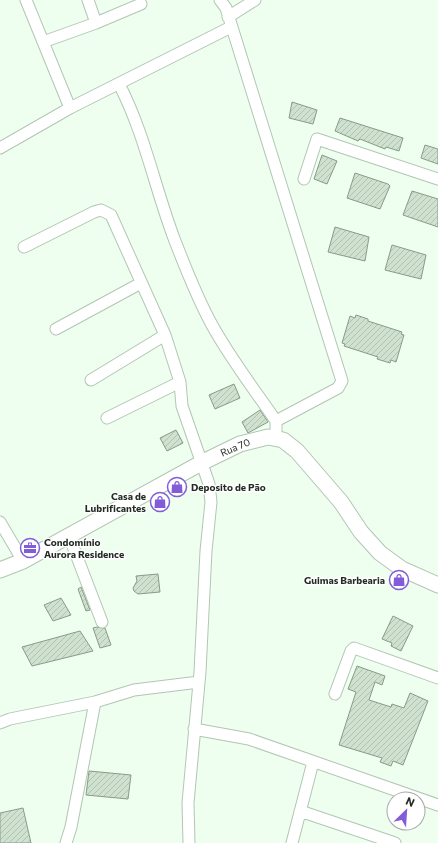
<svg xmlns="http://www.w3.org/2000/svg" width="438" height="843" viewBox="0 0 438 843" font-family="Commissioner,sans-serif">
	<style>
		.building { fill: url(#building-hatch); stroke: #889b89 }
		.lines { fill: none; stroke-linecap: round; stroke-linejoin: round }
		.street-casing { stroke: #b2c6b3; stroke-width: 13 }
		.secondary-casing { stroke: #b2c6b3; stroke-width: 17 }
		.street { stroke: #fff; stroke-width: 11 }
		.secondary { stroke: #fff; stroke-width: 15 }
		.labels { text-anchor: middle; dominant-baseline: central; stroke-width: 3; stroke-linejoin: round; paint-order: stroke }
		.street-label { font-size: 10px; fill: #232b24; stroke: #fff }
		.poi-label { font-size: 10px; font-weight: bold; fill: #232b24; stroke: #fff; text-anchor: start }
	</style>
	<defs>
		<pattern id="building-hatch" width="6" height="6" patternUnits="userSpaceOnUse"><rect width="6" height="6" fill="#cee2cf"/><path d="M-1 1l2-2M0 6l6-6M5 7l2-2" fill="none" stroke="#b1c2b2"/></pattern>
	</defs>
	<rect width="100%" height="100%" fill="#eefeef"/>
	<!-- building -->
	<path class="building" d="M 292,102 L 317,110 L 313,124 L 289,118 Z
		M 340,118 L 403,138 L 399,151 L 386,147 L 385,149 L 360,139 L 358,141 L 335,131 Z
		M 425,145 L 438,149 L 438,164 L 421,158 Z
		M 322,155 L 337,161 L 327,184 L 314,179 Z
		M 355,173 L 388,184 L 390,186 L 380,209 L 347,198 Z
		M 412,191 L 438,199 L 438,227 L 403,215 Z
		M 335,227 L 369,237 L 365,261 L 328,252 Z
		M 392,245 L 426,255 L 421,279 L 385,270 Z
		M 356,315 L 368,319 L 368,321 L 402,332 L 401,334 L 404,335 L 396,362 L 391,360 L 390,363 L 377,359 L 378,357 L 344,346 L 345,344 L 342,343 L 350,316 L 355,318 Z
		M 234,384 L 240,398 L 215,409 L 209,395 Z
		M 260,410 L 268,422 L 248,433 L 242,422 Z
		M 176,430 L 183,443 L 167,451 L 160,438 Z
		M 158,574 L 160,592 L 138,594 L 134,591 L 133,588 L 137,581 L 136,576 Z
		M 81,587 L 90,610 L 86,611 L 78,589 Z
		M 61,598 L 71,615 L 53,621 L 44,605 Z
		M 393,616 L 413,626 L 401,651 L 391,646 L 392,643 L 382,639 Z
		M 97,627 L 105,628 L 111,645 L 100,648 L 93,628 Z
		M 80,631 L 93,651 L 32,666 L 22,647 Z
		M 357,666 L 385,676 L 382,685 L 375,682 L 369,700 L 391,707 L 392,704 L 404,708 L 410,693 L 428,701 L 403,765 L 393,761 L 391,766 L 380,762 L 382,758 L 339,745 L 356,692 L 348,689 Z
		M 89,771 L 131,775 L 128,799 L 86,795 Z
		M 23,808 L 31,843 L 0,843 L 0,813 Z"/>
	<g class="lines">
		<!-- street casing -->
		<g class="street-casing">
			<path id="street" d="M 26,0 L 70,108
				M 88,0 L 96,23
				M 220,0 L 226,8 L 342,381 L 338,388 L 276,421
				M 228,17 L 255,0
				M 43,42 L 96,23 L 141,4
				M 119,84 C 145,134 155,189 175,241 C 186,269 197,298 212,325 C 230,358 254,389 276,421 L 276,438
				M 0,148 L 70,108 L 231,27
				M 304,179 L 317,139 L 438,179
				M 24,247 L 94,212 L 101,210 L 111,215 L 165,335 L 180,382 L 182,406 L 209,484 L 211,502 L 206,551 L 200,672 L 188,803 L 189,843
				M 56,329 L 141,283
				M 91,380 L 165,335
				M 107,418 L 180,382
				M 0,522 L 23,561
				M 69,536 L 102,622
				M 335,694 L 351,651 L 354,648 L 438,678
				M 0,723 L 10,719 L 95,702 L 134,690 L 199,682
				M 194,729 L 249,739 L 438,805
				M 300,811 L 395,843
				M 66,843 L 71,827 L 95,702
				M 292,843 L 313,762"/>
		</g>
		<!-- secondary casing -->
		<g class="secondary-casing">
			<path id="secondary" d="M 0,570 L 23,561 L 203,462 L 240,444 L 268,437 L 283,440 L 297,451 L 341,502 L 361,532 L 380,553 L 402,569 L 438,585"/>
		</g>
		<!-- street -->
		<use href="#street" class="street"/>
		<!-- secondary -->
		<use href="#secondary" class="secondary"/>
	</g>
	<!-- icons -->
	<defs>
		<g id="shop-ring" transform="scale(1)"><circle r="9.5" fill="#fff" stroke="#815dd8" stroke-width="1.5"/><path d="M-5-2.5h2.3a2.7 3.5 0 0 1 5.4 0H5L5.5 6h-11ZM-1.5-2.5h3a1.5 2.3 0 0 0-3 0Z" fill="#815dd8"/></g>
		<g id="office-ring" transform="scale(1)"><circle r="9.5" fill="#fff" stroke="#815dd8" stroke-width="1.5"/><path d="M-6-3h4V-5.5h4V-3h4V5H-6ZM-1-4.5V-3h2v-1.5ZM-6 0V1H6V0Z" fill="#815dd8"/></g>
	</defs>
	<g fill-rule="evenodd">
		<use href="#shop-ring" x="177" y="487"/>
		<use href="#shop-ring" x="160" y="502"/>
		<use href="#office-ring" x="30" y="548"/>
		<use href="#shop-ring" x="399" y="580"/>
	</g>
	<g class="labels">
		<!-- street labels -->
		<g class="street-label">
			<text transform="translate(235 447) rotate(-23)">Rua 70</text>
		</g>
		<!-- poi labels -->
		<g class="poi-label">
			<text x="191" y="487">Deposito de Pão</text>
			<text x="146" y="496" text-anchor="end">Casa de<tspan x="146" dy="12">Lubrificantes</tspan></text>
			<text x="44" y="542">Condomínio<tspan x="44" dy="12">Aurora Residence</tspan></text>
			<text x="385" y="580" text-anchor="end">Guimas Barbearia</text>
		</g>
	</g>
	<!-- north arrow -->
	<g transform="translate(406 811) rotate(25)"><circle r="19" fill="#ffffff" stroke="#a7aaa7"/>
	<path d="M0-3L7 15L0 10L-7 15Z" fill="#815dd8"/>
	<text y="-6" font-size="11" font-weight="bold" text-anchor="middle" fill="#232b24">N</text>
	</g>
</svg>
